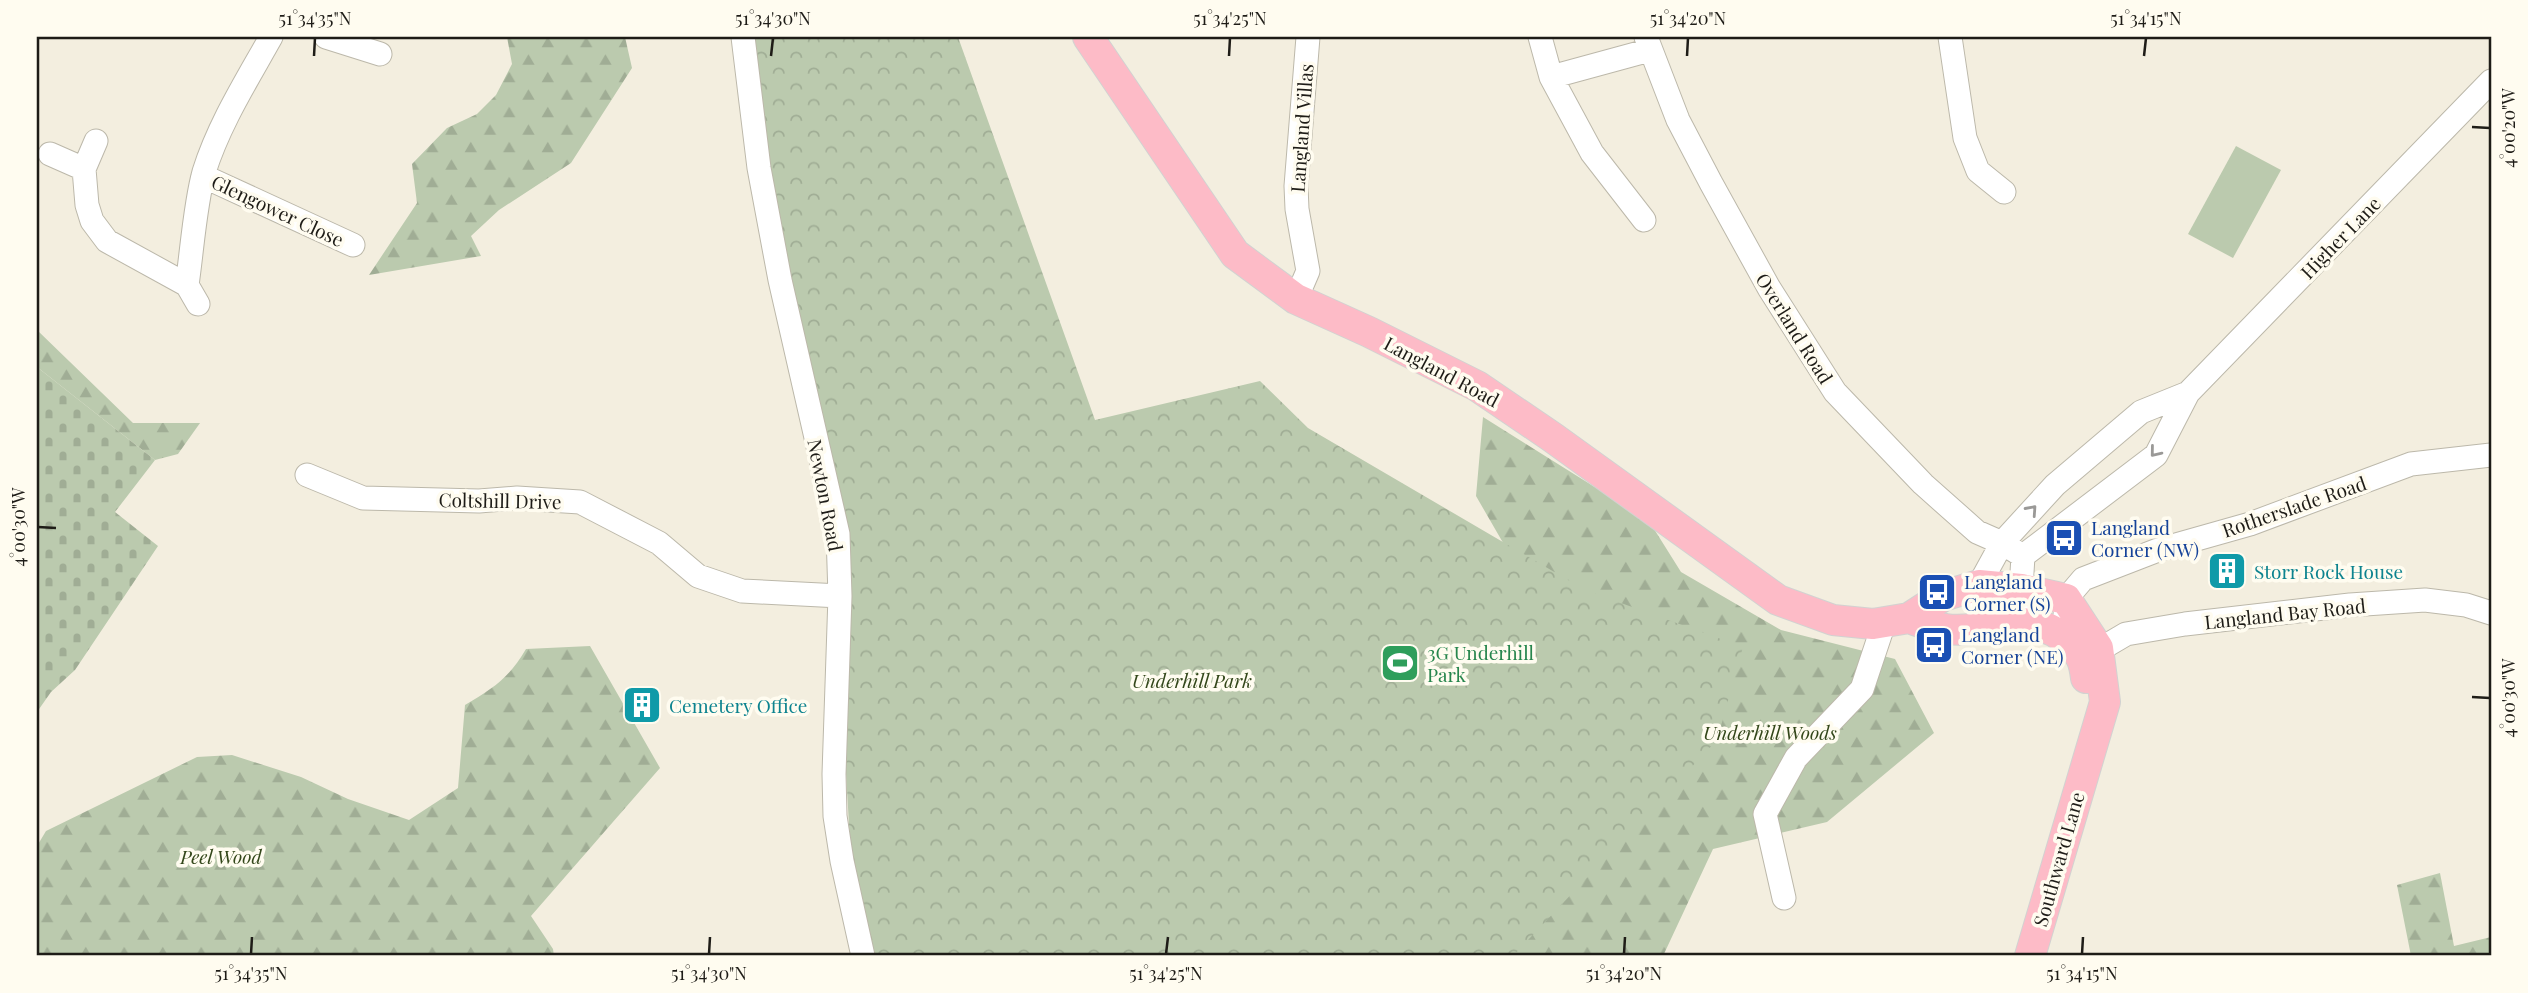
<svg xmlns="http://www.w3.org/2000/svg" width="2528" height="993" viewBox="0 0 2528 993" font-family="'Playfair Display',serif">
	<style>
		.forest { fill: url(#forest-firs) }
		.cemetery { fill: url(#cemetery-stones) }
		.park { fill: url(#park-crowns) }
		.pitch { fill: #bbcaae }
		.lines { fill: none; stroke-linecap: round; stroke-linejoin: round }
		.minor-casing { stroke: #bcb8aa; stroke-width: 25 }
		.major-casing { stroke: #d2d2d1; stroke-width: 32 }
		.minor { stroke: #fff; stroke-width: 23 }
		.major { stroke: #fdbbc7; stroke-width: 30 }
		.oneway { stroke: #9a9997 }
		.ticks { fill: none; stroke: #1e1c17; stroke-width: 2.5 }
		.labels { text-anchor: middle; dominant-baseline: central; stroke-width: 7; stroke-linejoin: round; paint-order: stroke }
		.street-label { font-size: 19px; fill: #1e1c17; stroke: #fffcf0 }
		.transit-label { font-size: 19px; fill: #164399; stroke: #fffcf0; text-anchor: start }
		.culture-label { font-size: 19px; fill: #0d838f; stroke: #fffcf0; text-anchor: start }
		.leisure-label { font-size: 19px; fill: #27864d; stroke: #fffcf0; text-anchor: start }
		.park-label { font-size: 19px; font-style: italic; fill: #33471a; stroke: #fffcf0 }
		.neatline { fill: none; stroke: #1e1c17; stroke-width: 2.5 }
		.ticks-label { font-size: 18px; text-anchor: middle; fill: #1e1c17 }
	</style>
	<defs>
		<pattern id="forest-firs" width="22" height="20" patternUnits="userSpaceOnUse" patternTransform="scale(1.75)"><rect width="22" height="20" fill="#bbcaae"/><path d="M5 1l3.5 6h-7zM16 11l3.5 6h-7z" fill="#a0ad95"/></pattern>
		<pattern id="cemetery-stones" width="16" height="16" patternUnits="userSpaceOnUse" patternTransform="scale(1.75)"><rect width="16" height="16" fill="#bbcaae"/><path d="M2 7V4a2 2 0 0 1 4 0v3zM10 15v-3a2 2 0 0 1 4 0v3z" fill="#a0ad95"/></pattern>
		<pattern id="park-crowns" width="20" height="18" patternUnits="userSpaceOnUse" patternTransform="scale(1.75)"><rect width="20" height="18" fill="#bbcaae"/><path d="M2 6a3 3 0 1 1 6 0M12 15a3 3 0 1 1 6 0" fill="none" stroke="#a0ad95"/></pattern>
	</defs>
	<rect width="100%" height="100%" fill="#f3eedf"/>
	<!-- forest -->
	<path class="forest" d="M 507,37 L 625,37 L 632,68 L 571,163 L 499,210 L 471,236 L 481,256 L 369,275 L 417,203 L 412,164 L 447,128 L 477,114 L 496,95 L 512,64 Z
		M 37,330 L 133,423 L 200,423 L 178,454 L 155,460 L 37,367 Z
		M 1483,417 L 1649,521 L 1681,572 L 1781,630 L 1895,659 L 1934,733 L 1827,822 L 1713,849 L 1663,956 L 1422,956 L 1543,612 L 1476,496 Z
		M 590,646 L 660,768 L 531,916 L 553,949 L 554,956 L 37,956 L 37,846 L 46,831 L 197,757 L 232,755 L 301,777 L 348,799 L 409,820 L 458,788 L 465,705 C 494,688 509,678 526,649 Z
		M 2440,873 L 2454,946 L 2491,937 L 2491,956 L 2411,956 L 2397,885 Z"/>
	<!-- cemetery -->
	<path class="cemetery" d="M 37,367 L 155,460 L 115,512 L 158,546 L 75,670 L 51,692 L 37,712 Z"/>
	<!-- park -->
	<path class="park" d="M 753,37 L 958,37 L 1095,420 L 1260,381 L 1308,428 L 1585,590 L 1743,647 L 1717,740 L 1513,956 L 875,956 L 851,859 L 846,773 L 846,594 L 772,194 Z"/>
	<!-- pitch -->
	<path class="pitch" d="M 2236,146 L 2281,170 L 2233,258 L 2188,234 Z"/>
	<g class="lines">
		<!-- minor casing -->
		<g class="minor-casing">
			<path id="minor" d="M 326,37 L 380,54
				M 743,37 L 759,168 L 780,280 L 838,534 L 840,596 L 834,774 L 835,816 L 842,861 L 863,956
				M 1540,37 L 1551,77 L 1592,153 L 1644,220
				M 1646,37 L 1678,120 L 1711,183 L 1769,288 L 1835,392 L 1923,484 L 1977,532 L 2002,543 L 2023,556
				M 1950,37 L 1965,138 L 1978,171 L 2004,192
				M 1551,77 L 1650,50
				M 96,141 L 84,169 L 87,205 L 92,221 L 107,241 L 187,285 L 198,304
				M 50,154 L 84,169
				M 203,176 L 353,245
				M 187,285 C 192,251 195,204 204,172 C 219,124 247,80 271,37
				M 1296,299 L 1308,271 L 1297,209 L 1296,186 L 1308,37
				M 307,475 L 363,498 L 479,501 L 517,498 L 580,502 L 659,543 L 698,576 L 742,591 L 840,596
				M 2065,617 L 2066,599 L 2083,579 L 2158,550 L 2250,524 L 2411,464 L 2491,455
				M 2024,622 L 2021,589 L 2023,556 L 2156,455 L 2188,393 L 2491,81
				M 1979,627 L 1979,585 L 2002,543 L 2055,485 L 2141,412 L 2188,393
				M 2087,657 L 2126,634 L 2185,624 L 2350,605 L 2425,600 L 2466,605 L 2491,613
				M 1784,898 L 1765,814 L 1796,758 L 1862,689 L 1884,623"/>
		</g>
		<!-- major casing -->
		<g class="major-casing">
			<path id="major" d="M 1088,37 L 1235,254 L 1296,299 L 1369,332 L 1477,386 L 1552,437 L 1778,600 L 1833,620 L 1873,624 L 1909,618 L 1943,596 L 1979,585 L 2021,589 L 2066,599 L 2098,648 L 2105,702 L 2030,956
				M 1909,618 C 1921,622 1934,628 1946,629 C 1992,635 2032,604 2071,645 C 2082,656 2084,662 2086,678"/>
		</g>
		<!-- minor -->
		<use href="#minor" class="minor"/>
		<!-- major -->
		<use href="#major" class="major"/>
	</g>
	<!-- one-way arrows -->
	<defs><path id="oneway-chevron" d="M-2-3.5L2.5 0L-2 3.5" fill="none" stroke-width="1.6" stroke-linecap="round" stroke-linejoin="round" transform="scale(1.75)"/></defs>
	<g class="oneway">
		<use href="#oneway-chevron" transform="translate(2155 452) rotate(129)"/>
		<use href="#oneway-chevron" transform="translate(2032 510) rotate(-48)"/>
	</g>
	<!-- ticks -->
	<path class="ticks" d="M 314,56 L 315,38M 771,56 L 773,38M 1229,56 L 1230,38M 1687,56 L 1688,38M 2144,56 L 2146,38M 2472,127 L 2490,128M 38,527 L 56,528M 2472,697 L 2490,698M 251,954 L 252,937M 709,954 L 710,937M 1166,954 L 1168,937M 1624,954 L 1625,937M 2082,954 L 2083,937"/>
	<!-- icons -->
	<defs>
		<g id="bus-square" transform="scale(2.0125)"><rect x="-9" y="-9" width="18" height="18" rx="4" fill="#1a4fb4" stroke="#fffcf0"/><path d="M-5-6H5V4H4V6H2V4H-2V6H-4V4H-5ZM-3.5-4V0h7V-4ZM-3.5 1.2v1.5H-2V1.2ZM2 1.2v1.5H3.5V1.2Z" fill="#fff"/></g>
		<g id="building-square" transform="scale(2.0125)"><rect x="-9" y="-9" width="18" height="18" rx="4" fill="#0f9aa8" stroke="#fffcf0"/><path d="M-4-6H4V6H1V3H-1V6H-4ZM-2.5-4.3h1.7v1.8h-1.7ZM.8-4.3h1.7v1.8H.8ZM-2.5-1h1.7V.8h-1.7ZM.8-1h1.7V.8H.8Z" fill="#fff"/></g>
		<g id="stadium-square" transform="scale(2.0125)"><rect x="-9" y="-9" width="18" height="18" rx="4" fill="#2e9e5b" stroke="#fffcf0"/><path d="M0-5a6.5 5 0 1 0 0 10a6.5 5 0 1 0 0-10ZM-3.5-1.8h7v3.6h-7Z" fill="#fff"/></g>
	</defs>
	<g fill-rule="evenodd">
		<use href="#bus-square" x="2064" y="538"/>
		<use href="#building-square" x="2227" y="571"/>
		<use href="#bus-square" x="1937" y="592"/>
		<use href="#bus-square" x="1934" y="645"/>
		<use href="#stadium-square" x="1400" y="663"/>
		<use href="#building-square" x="642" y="705"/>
	</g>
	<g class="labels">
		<!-- street labels -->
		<g class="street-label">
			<text transform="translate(1301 128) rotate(-86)">Langland Villas</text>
			<text transform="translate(278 210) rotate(25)">Glengower Close</text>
			<text transform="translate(2340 237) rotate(-46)">Higher Lane</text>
			<text transform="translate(1795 328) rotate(58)">Overland Road</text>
			<text transform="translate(1442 371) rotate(28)">Langland Road</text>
			<text transform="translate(826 495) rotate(79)">Newton Road</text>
			<text transform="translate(500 500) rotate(1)">Coltshill Drive</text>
			<text transform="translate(2294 506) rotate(-19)">Rotherslade Road</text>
			<text transform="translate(2285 613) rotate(-6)">Langland Bay Road</text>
			<text transform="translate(2058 859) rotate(-74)">Southward Lane</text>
		</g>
		<!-- transit labels -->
		<g class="transit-label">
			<text x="2091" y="527">Langland<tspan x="2091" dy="22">Corner (NW)</tspan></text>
			<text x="1964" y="581">Langland<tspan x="1964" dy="22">Corner (S)</tspan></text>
			<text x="1961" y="634">Langland<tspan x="1961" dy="22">Corner (NE)</tspan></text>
		</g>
		<!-- culture labels -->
		<g class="culture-label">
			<text x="2254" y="571">Storr Rock House</text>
			<text x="669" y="705">Cemetery Office</text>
		</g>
		<!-- leisure labels -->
		<g class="leisure-label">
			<text x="1427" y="652">3G Underhill<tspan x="1427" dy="22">Park</tspan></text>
		</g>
		<!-- park labels -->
		<g class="park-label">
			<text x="1192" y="680">Underhill Park</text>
			<text x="1770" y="732">Underhill Woods</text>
			<text x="221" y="856">Peel Wood</text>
		</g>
	</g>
	<!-- border -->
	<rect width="2528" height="993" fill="none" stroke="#fffcf0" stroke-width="77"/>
	<rect x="38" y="38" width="2452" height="916" class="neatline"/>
	<g class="ticks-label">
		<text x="315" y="25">51°34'35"N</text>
		<text x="773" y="25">51°34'30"N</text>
		<text x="1230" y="25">51°34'25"N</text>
		<text x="1688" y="25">51°34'20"N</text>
		<text x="2146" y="25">51°34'15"N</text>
		<text transform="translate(2509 128) rotate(-90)" y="6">4°00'20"W</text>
		<text transform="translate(19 527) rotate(-90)" y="6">4°00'30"W</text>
		<text transform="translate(2509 698) rotate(-90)" y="6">4°00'30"W</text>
		<text x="251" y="980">51°34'35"N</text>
		<text x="709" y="980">51°34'30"N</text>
		<text x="1166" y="980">51°34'25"N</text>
		<text x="1624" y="980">51°34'20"N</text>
		<text x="2082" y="980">51°34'15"N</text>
	</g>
</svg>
